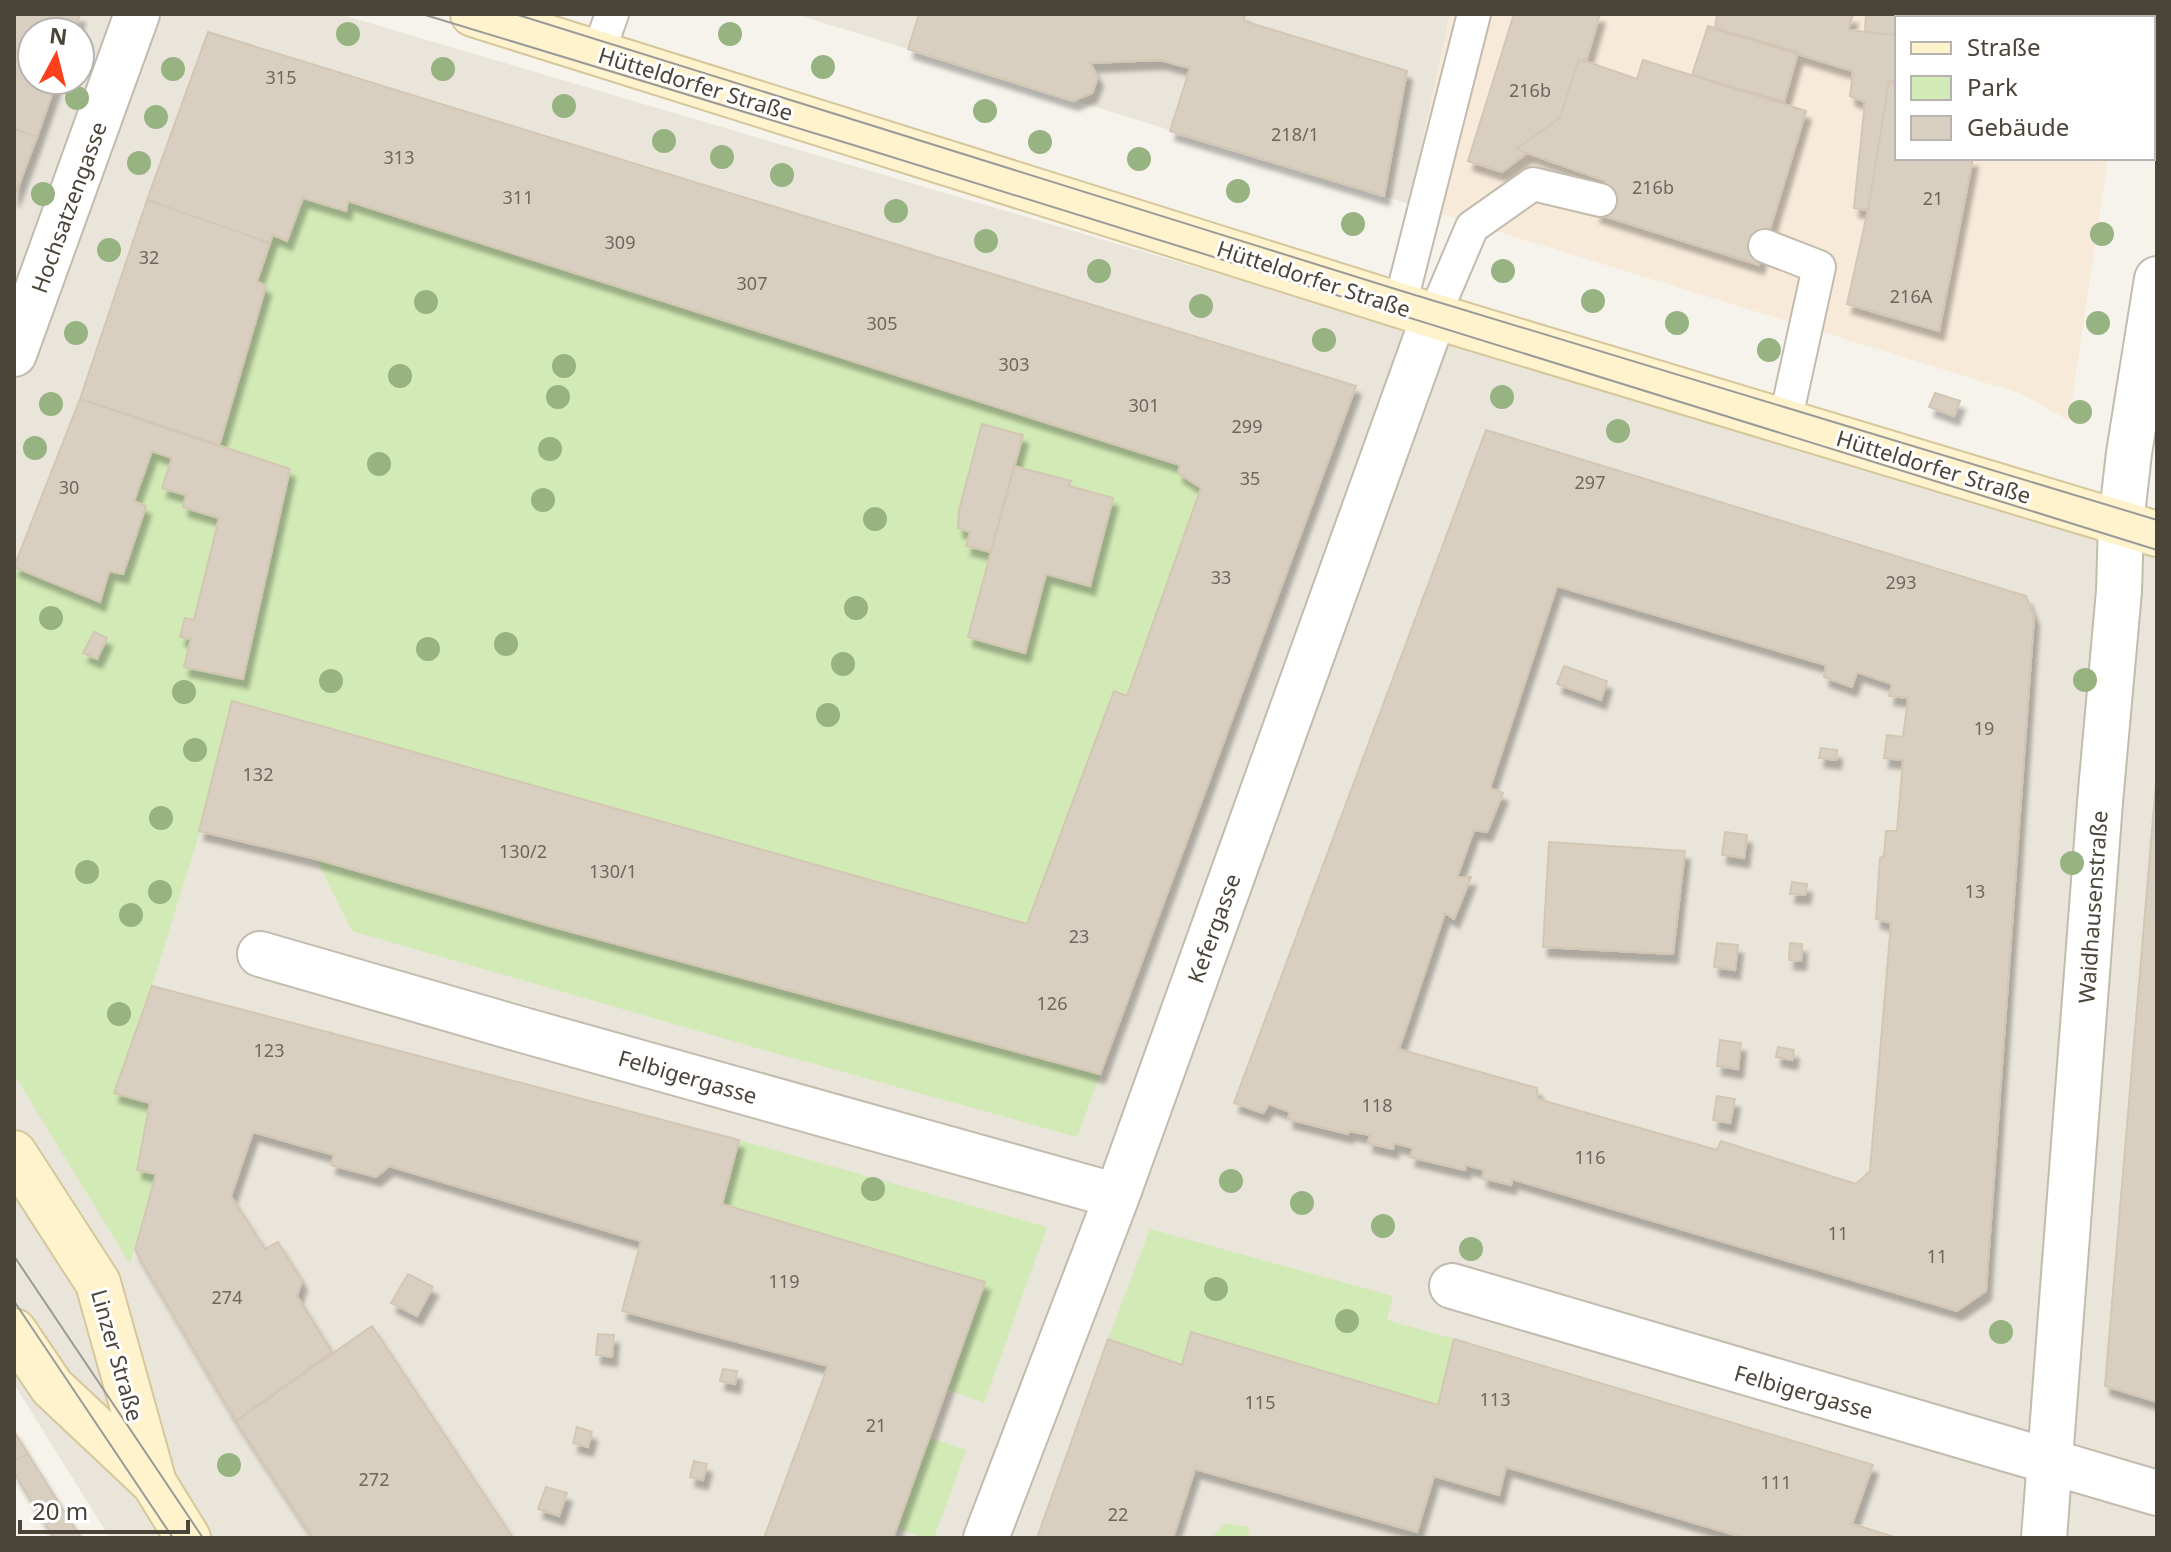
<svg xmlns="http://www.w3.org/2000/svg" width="2171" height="1552" viewBox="0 0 2171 1552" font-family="'Noto Sans',sans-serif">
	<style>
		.residential { fill: #eae5da; fill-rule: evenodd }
		.commercial { fill: #f7ead8 }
		.green { fill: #d2eab5 }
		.building { fill: #d8cfc1; stroke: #d3c7b4; stroke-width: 2; fill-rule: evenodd; filter: url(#shadow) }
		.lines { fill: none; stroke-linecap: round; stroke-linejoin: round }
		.service-casing { stroke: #c2bbae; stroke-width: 36 }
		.minor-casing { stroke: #c2bbae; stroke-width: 48 }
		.tertiary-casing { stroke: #c2bbae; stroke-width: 48 }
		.secondary-casing { stroke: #d6c79b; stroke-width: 48 }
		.service { stroke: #fff; stroke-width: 32 }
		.minor { stroke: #fff; stroke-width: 44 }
		.tertiary { stroke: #fff; stroke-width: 44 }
		.secondary { stroke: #fff3cd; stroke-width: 44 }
		.tram { stroke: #9a9a9a; stroke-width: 2 }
		.tree { fill: #97b381 }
		.labels { text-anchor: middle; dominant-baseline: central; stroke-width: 6; stroke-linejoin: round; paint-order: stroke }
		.number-label { font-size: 18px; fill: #6e675b }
		.street-label { font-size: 22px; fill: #4b4439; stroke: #fff }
	</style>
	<defs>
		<filter id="shadow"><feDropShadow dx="5" dy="9" stdDeviation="2" flood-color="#0004"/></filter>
	</defs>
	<rect width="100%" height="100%" fill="#f6f3ec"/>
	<!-- residential -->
	<path class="residential" d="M 14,14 L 339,14 L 2157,551 L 2157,1538 L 110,1538 L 14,1384 ZM 32,32 L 80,32 L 80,80 L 32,80 Z
		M 795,14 L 1450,14 L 1409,204 Z"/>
	<!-- commercial -->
	<path class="commercial" d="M 1450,14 L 2126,14 L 2126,18 L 1897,18 L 1897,158 L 2108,158 L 2069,421 L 2022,394 L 1409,204 Z"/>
	<!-- green -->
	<path class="green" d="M 208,32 L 1356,386 L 1077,1137 L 764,1050 L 352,931 L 316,859 L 200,831 L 152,986 L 114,1092 L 150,1103 L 137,1169 L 156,1174 L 130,1264 L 14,1074 L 14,566 L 80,399 Z
		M 739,1140 L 1047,1227 L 984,1403 L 946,1389 L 984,1281 L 722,1204 Z
		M 1150,1229 L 1393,1296 L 1387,1320 L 1454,1339 L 1438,1405 L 1192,1332 L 1182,1365 L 1108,1339 Z
		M 928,1437 L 966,1450 L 934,1538 L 924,1538 L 897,1528 Z
		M 1226,1523 L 1249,1527 L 1248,1538 L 1211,1538 Z"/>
	<!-- building -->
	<path class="building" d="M 14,14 L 80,14 L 74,32 L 32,32 L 32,80 L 57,80 L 37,137 L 14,129 Z
		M 919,14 L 1245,14 L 1244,21 L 1407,71 L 1384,196 L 1170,131 L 1190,68 L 1160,60 L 1090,63 L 1098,77 L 1092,93 L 1073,101 L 908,49 Z
		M 1514,14 L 1600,14 L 1586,62 L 1579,59 L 1560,118 L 1516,149 L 1527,153 L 1502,172 L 1468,161 Z
		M 1717,14 L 1853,15 L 1848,30 L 1897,35 L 1897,83 L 1889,81 L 1868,210 L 1854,208 L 1865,102 L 1850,96 L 1853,71 L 1715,29 Z
		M 1866,14 L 2041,14 L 2041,18 L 1897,18 L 1897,35 L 1865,32 Z
		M 1708,26 L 1798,52 L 1784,102 L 1692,75 Z
		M 208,32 L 1356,386 L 1100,1074 L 546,925 L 316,859 L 199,831 L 232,701 L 1027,924 L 1114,691 L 1127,696 L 1201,488 L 1178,473 L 1180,465 L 348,201 L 346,211 L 303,198 L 287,241 L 273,235 L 270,243 L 147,200 Z
		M 1579,59 L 1637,79 L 1643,60 L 1806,111 L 1759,265 L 1595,213 L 1606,181 L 1516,149 L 1560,118 Z
		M 1889,81 L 1897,83 L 1897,158 L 1973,158 L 1939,331 L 1847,304 L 1868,210 Z
		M 14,129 L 37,137 L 14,198 Z
		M 147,200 L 270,243 L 257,281 L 266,286 L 219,446 L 80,399 Z
		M 1935,393 L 1960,401 L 1954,416 L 1929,407 Z
		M 80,399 L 290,469 L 243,679 L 184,667 L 191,639 L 180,637 L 185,618 L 194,620 L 219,518 L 183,507 L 186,495 L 162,488 L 172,458 L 152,451 L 134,501 L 146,506 L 123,574 L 109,571 L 100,602 L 14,567 Z
		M 982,424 L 1023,435 L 991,552 L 966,546 L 970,532 L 958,528 L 959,510 Z
		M 1486,430 L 2026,596 L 2034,617 L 1986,1291 L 1957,1311 L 1512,1179 L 1511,1185 L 1482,1178 L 1484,1170 L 1466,1165 L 1465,1170 L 1410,1157 L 1413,1148 L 1394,1143 L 1393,1149 L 1368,1143 L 1370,1135 L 1349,1131 L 1348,1134 L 1288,1119 L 1290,1112 L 1269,1104 L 1263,1113 L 1234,1103 ZM 1557,586 L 1826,665 L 1824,677 L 1852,687 L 1857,672 L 1892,684 L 1889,696 L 1908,698 L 1903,737 L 1887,735 L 1884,758 L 1903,760 L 1897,831 L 1886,831 L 1884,856 L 1880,858 L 1876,919 L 1891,923 L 1870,1171 L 1856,1184 L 1721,1141 L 1717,1150 L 1538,1099 L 1537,1088 L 1399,1049 L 1445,913 L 1454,919 L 1471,877 L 1457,877 L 1474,830 L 1487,832 L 1503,793 L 1490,788 Z
		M 1014,466 L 1071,481 L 1069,486 L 1113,498 L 1090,586 L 1046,574 L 1025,653 L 968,637 Z
		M 94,632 L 107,638 L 97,659 L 83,653 Z
		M 1564,666 L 1607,681 L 1601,700 L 1557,684 Z
		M 1821,748 L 1837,750 L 1836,760 L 1819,758 Z
		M 2157,771 L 2157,1402 L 2105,1386 Z
		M 1725,832 L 1747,835 L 1744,858 L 1722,855 Z
		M 1549,842 L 1685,851 L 1673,954 L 1543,947 Z
		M 1792,882 L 1807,884 L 1805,895 L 1790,894 Z
		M 1717,943 L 1738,945 L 1735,970 L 1714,967 Z
		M 1790,943 L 1802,944 L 1801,961 L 1789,960 Z
		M 152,986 L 739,1140 L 722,1204 L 985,1282 L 893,1538 L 764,1538 L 828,1366 L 622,1311 L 641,1241 L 389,1166 L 376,1177 L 331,1165 L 334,1155 L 253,1132 L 231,1196 L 265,1249 L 278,1242 L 302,1281 L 297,1296 L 332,1352 L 236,1421 L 135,1250 L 156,1174 L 137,1170 L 150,1103 L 114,1093 Z
		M 1720,1040 L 1741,1043 L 1738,1069 L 1717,1066 Z
		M 1778,1047 L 1794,1050 L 1792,1060 L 1776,1057 Z
		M 1717,1096 L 1735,1099 L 1730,1123 L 1713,1120 Z
		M 408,1274 L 433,1287 L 417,1316 L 391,1303 Z
		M 372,1326 L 513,1538 L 313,1538 L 236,1421 Z
		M 1191,1332 L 1438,1405 L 1454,1339 L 1873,1465 L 1852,1524 L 1898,1538 L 1745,1538 L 1506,1467 L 1499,1495 L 1434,1476 L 1417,1532 L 1195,1469 L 1173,1538 L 1037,1538 L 1108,1339 L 1182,1365 Z
		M 598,1334 L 614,1335 L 612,1357 L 596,1355 Z
		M 723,1369 L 737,1371 L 735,1384 L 720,1381 Z
		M 577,1427 L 592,1432 L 588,1447 L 573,1443 Z
		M 14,1431 L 28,1454 L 14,1461 Z
		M 28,1454 L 81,1538 L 54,1538 L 14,1473 L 14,1461 Z
		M 694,1461 L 707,1464 L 703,1480 L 690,1477 Z
		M 546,1487 L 567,1493 L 559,1516 L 538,1509 Z"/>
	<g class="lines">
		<!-- service casing -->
		<g class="service-casing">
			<path id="service" d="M 598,53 L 612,14
				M 1765,246 L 1819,267 L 1785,422
				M 1400,305 L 1474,14
				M 1434,316 L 1472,227 L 1533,184 L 1600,200"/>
		</g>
		<!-- minor casing -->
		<g class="minor-casing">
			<path id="minor" d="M 260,954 L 523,1030 L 1117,1196
				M 1452,1286 L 2157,1493
				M 986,1538 L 1117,1196 L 1434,316"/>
		</g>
		<!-- tertiary casing -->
		<g class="tertiary-casing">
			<path id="tertiary" d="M 14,354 L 137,14
				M 2044,1538 L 2100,802 L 2119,591 L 2121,523 L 2129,453 L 2157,279"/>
		</g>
		<!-- secondary casing -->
		<g class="secondary-casing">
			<path id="secondary" d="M 473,14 L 1434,316 L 2157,534
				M 14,1153 L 98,1283 L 154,1483
				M 14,1331 L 52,1387 L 154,1483 L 188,1538"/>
		</g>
		<!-- service -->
		<use href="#service" class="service"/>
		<!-- minor -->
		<use href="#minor" class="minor"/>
		<!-- tertiary -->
		<use href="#tertiary" class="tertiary"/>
		<!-- secondary -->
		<use href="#secondary" class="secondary"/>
		<!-- tram -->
		<path class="tram" d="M 422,14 L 850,144 L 2157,550
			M 515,14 L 1405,292 L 2157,520
			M 14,1256 L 203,1538
			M 14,1301 L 173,1538"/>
	</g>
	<!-- trees -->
	<g class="tree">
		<circle cx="348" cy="34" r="12"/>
		<circle cx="730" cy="34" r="12"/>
		<circle cx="823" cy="67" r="12"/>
		<circle cx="173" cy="69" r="12"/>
		<circle cx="443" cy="69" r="12"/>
		<circle cx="77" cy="98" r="12"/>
		<circle cx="564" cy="106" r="12"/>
		<circle cx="985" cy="111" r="12"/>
		<circle cx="156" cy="117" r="12"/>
		<circle cx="664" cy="141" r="12"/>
		<circle cx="1040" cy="142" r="12"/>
		<circle cx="722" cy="157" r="12"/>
		<circle cx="1139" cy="159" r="12"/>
		<circle cx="139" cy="163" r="12"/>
		<circle cx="782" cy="175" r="12"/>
		<circle cx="1238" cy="191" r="12"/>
		<circle cx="43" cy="194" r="12"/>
		<circle cx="896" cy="211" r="12"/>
		<circle cx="1353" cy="224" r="12"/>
		<circle cx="2102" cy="234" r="12"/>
		<circle cx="986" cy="241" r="12"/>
		<circle cx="109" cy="250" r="12"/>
		<circle cx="1099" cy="271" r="12"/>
		<circle cx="1503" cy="271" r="12"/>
		<circle cx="1593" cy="301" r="12"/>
		<circle cx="426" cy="302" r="12"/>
		<circle cx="1201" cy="306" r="12"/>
		<circle cx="1677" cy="323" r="12"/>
		<circle cx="2098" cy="323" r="12"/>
		<circle cx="76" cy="333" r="12"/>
		<circle cx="1324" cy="340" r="12"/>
		<circle cx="1769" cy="350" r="12"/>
		<circle cx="564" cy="366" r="12"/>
		<circle cx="400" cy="376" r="12"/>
		<circle cx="558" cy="397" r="12"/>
		<circle cx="1502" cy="397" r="12"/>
		<circle cx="51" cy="404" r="12"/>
		<circle cx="2080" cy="412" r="12"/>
		<circle cx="1618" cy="431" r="12"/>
		<circle cx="35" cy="448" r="12"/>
		<circle cx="550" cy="449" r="12"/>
		<circle cx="379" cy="464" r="12"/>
		<circle cx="543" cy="500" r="12"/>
		<circle cx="875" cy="519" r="12"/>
		<circle cx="856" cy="608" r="12"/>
		<circle cx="51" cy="618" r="12"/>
		<circle cx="506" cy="644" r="12"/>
		<circle cx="428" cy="649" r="12"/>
		<circle cx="843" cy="664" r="12"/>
		<circle cx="2085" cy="680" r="12"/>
		<circle cx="331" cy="681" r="12"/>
		<circle cx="184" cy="692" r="12"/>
		<circle cx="828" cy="715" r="12"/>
		<circle cx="195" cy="750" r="12"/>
		<circle cx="161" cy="818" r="12"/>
		<circle cx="2072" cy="863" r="12"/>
		<circle cx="87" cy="872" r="12"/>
		<circle cx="160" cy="892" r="12"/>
		<circle cx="131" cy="915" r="12"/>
		<circle cx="119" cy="1014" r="12"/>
		<circle cx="1231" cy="1181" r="12"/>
		<circle cx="873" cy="1189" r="12"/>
		<circle cx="1302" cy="1203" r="12"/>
		<circle cx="1383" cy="1226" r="12"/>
		<circle cx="1471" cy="1249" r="12"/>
		<circle cx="1216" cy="1289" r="12"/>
		<circle cx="1347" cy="1321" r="12"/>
		<circle cx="2001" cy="1332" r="12"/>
		<circle cx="229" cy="1465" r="12"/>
	</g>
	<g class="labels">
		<!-- number labels -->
		<g class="number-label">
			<text x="281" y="77">315</text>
			<text x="1530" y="90">216b</text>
			<text x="1295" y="134">218/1</text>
			<text x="399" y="157">313</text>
			<text x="1653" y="187">216b</text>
			<text x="518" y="197">311</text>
			<text x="1933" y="198">21</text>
			<text x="620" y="242">309</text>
			<text x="149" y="257">32</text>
			<text x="752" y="283">307</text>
			<text x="1911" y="296">216A</text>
			<text x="882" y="323">305</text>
			<text x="1014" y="364">303</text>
			<text x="1144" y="405">301</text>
			<text x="1247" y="426">299</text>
			<text x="1250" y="478">35</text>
			<text x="1590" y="482">297</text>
			<text x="69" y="487">30</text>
			<text x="1221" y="577">33</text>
			<text x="1901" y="582">293</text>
			<text x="1984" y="728">19</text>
			<text x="258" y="774">132</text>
			<text x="523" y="851">130/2</text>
			<text x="613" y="871">130/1</text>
			<text x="1975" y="891">13</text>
			<text x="1079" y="936">23</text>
			<text x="1052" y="1003">126</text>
			<text x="269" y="1050">123</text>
			<text x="1377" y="1105">118</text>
			<text x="1590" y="1157">116</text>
			<text x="1838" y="1233">11</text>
			<text x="1937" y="1256">11</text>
			<text x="784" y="1281">119</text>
			<text x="227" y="1297">274</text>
			<text x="1495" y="1399">113</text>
			<text x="1260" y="1402">115</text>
			<text x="876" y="1425">21</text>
			<text x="374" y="1479">272</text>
			<text x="1776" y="1482">111</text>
			<text x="1118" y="1514">22</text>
		</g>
		<!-- street labels -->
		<g class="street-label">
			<text transform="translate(696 83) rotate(17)">Hütteldorfer Straße</text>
			<text transform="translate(68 207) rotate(-70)">Hochsatzengasse</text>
			<text transform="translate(1314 278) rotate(18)">Hütteldorfer Straße</text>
			<text transform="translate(1934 466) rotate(17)">Hütteldorfer Straße</text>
			<text transform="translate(2092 907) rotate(-86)">Waidhausenstraße</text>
			<text transform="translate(1213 928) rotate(-70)">Kefergasse</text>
			<text transform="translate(688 1076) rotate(16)">Felbigergasse</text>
			<text transform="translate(118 1355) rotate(74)">Linzer Straße</text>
			<text transform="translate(1804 1391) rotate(16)">Felbigergasse</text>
		</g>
	</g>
	<!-- border -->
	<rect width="2171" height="1552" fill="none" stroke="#4b4439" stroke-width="32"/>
	<!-- legend -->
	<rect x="1895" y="16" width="260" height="144" fill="#ffffff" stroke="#b7b4b0" stroke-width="2"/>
	<rect x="1911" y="42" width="40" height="12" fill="#fff3cd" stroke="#b7b4b0" stroke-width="2"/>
	<text x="1967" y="56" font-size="24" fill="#4b4439">Straße</text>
	<rect x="1911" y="76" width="40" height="24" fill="#d2eab5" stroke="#b7b4b0" stroke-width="2"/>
	<text x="1967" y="96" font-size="24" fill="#4b4439">Park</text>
	<rect x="1911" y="116" width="40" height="24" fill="#d8cfc1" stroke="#b7b4b0" stroke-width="2"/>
	<text x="1967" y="136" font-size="24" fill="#4b4439">Gebäude</text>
	<!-- north arrow -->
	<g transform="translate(56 56) rotate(7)"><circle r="38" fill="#ffffff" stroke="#b7b4b0" stroke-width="2"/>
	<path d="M0-6L14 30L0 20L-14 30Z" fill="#fc3f1d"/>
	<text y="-12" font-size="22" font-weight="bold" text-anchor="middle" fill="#4b4439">N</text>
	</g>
	<!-- scale -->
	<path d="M20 1520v12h168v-12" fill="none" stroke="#4b4439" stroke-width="4"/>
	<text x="32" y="1520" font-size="24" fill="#4b4439" stroke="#ffffff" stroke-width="6" paint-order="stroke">20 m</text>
</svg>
